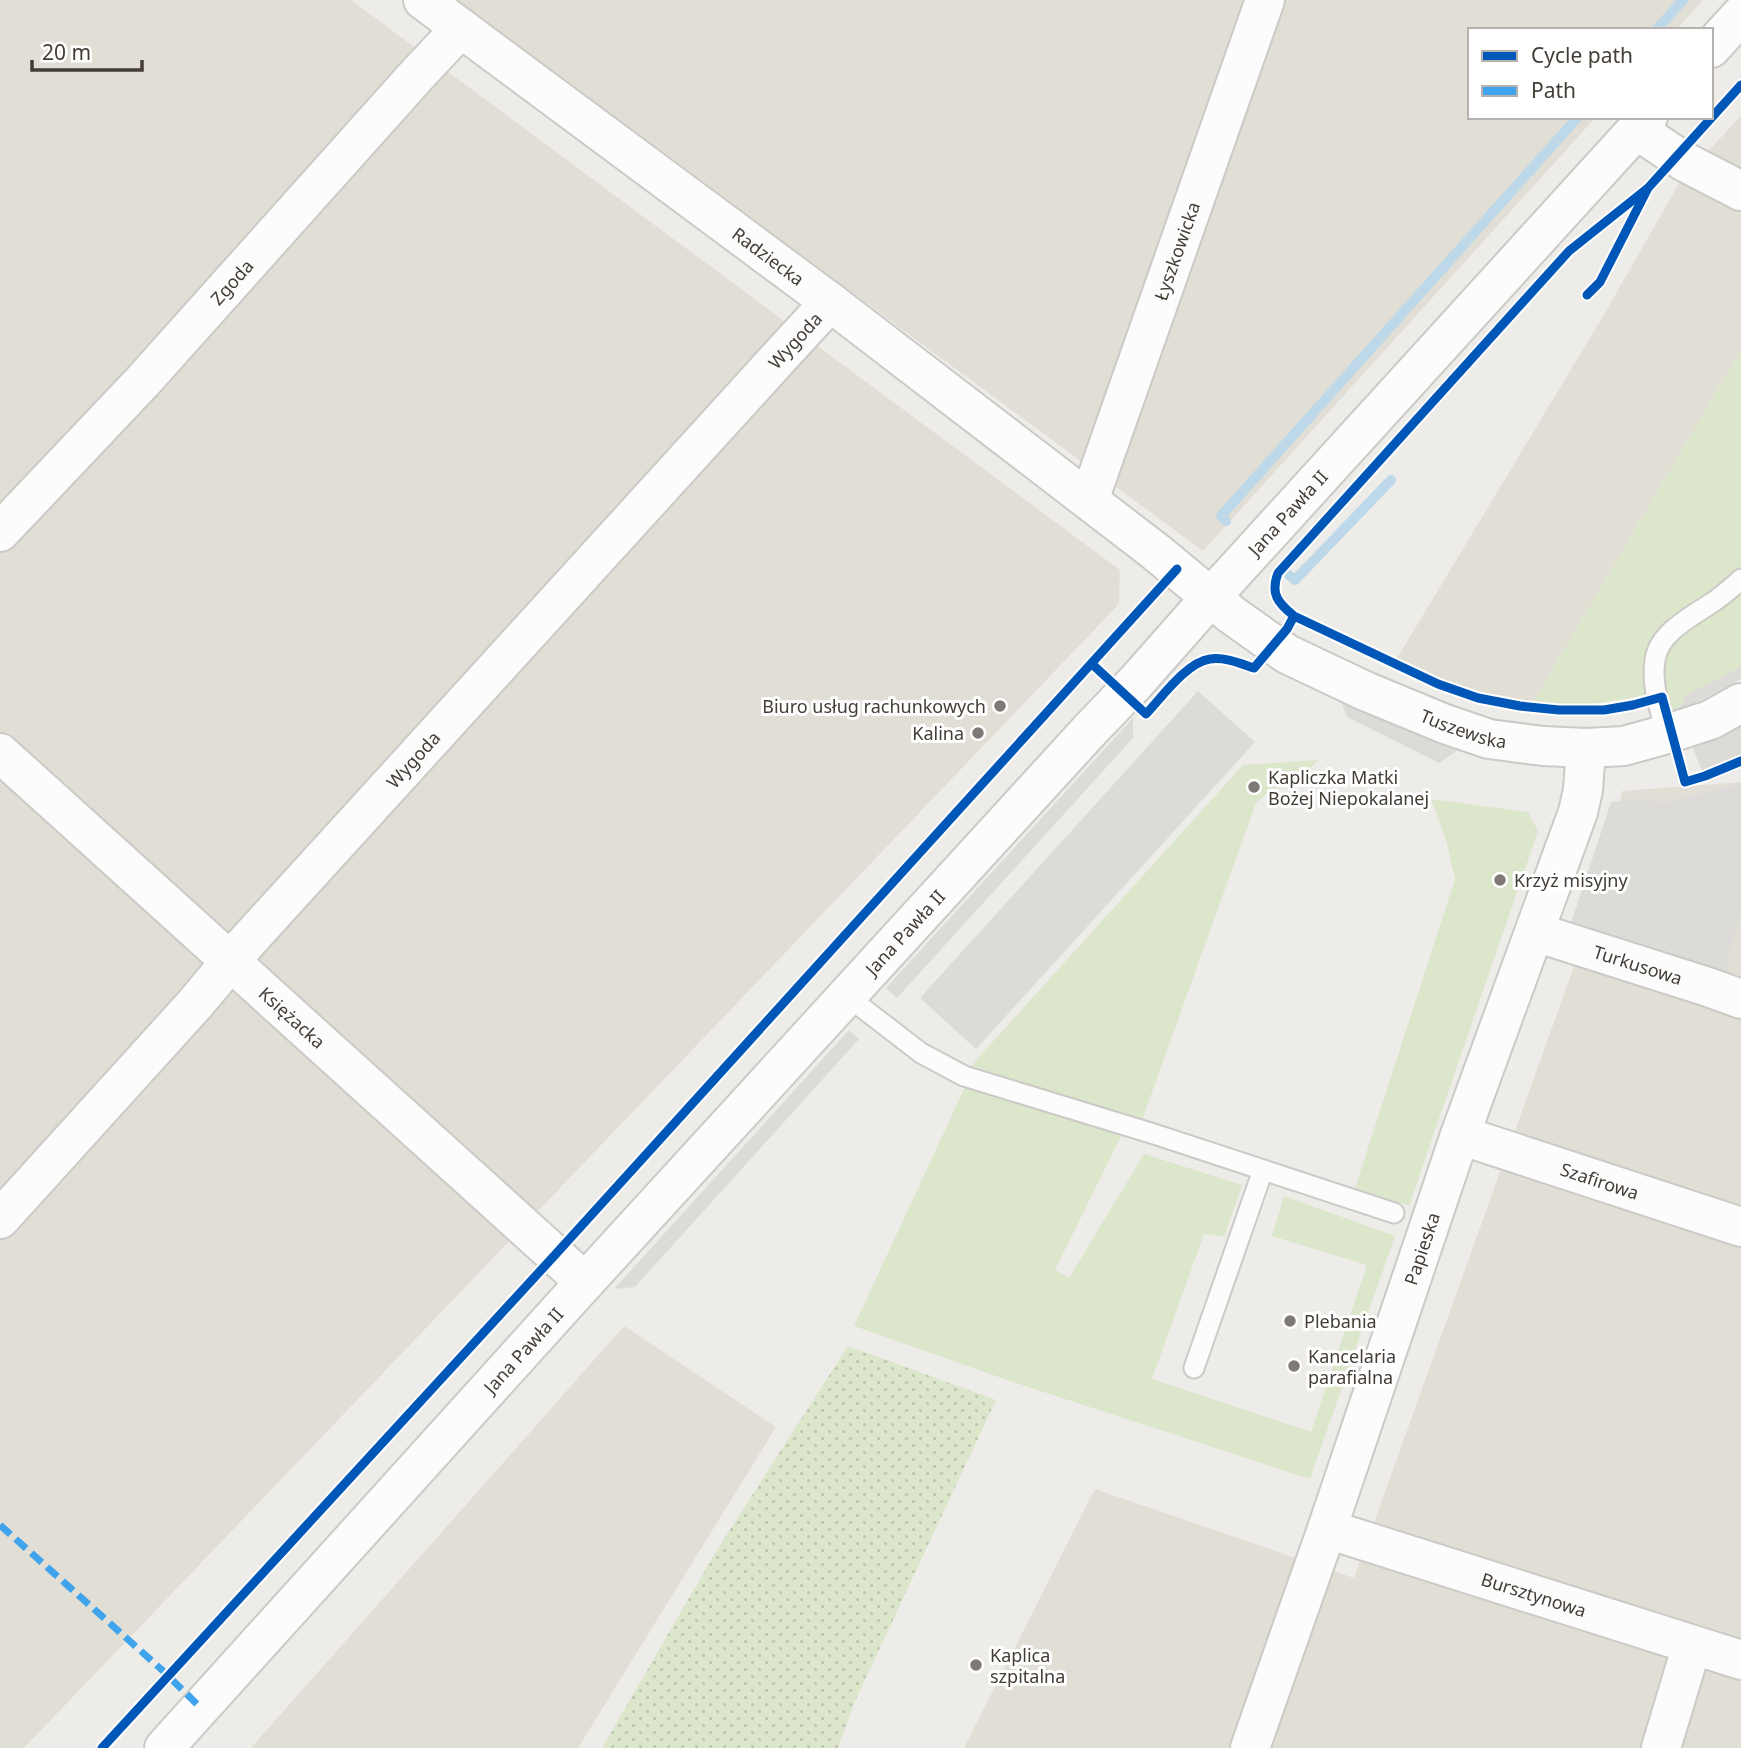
<svg xmlns="http://www.w3.org/2000/svg" width="1741" height="1748" viewBox="0 0 1741 1748" font-family="'Noto Sans',sans-serif">
	<style>
		.residential { fill: #e1ded6 }
		.green { fill: #dce6cb }
		.garden { fill: url(#garden-dots) }
		.parking { fill: #dddbd8 }
		.lines { fill: none; stroke-linecap: round; stroke-linejoin: round }
		.stream { stroke: #bdd8e8; stroke-width: 10 }
		.service-casing { stroke: #cccac6; stroke-width: 23 }
		.minor-casing { stroke: #cccac6; stroke-width: 42 }
		.tertiary-casing { stroke: #cccac6; stroke-width: 42 }
		.service { stroke: #fcfcfc; stroke-width: 19 }
		.minor { stroke: #fcfcfc; stroke-width: 38 }
		.tertiary { stroke: #fcfcfc; stroke-width: 38 }
		.quiet { stroke: #3fa4eb; stroke-width: 7; stroke-dasharray: 14 7; stroke-linecap: butt }
		.cycleway-casing { stroke: #fff; stroke-width: 13 }
		.cycleway { stroke: #0057b8; stroke-width: 9 }
		.poi-dot { fill: #7f7a75; stroke: #fff; stroke-width: 2.5 }
		.labels { text-anchor: middle; dominant-baseline: central; stroke-width: 6; stroke-linejoin: round; paint-order: stroke }
		.street-label { font-size: 18px; fill: #433d36; stroke: #fff }
		.poi-label { font-size: 18px; fill: #433d36; stroke: #fff; text-anchor: start }
	</style>
	<defs>
		<pattern id="garden-dots" width="8" height="8" patternUnits="userSpaceOnUse" patternTransform="scale(1.75)"><rect width="8" height="8" fill="#dce6cb"/><path d="M2 2h.1M6 6h.1" fill="none" stroke="#bec6af" stroke-width="1.8" stroke-linecap="round"/></pattern>
	</defs>
	<rect width="100%" height="100%" fill="#eeece9"/>
	<!-- residential -->
	<path class="residential" d="M 0,0 L 351,0 L 1120,570 L 1119,604 L 24,1748 L 0,1748 Z
		M 455,0 L 1703,0 L 1676,30 L 1470,30 L 1470,117 L 1596,117 L 1203,551 Z
		M 1741,116 L 1741,350 L 1531,706 L 1457,685 L 1396,660 L 1602,318 L 1681,180 Z
		M 1741,782 L 1741,1748 L 964,1748 L 1095,1489 L 1354,1578 L 1603,886 L 1622,791 Z
		M 624,1326 L 776,1427 L 578,1748 L 251,1748 Z"/>
	<!-- green -->
	<path class="green" d="M 1741,350 L 1741,667 L 1709,684 L 1685,695 L 1684,702 L 1674,712 L 1663,690 L 1632,698 L 1564,708 L 1531,706 Z
		M 1318,760 L 1297,783 L 1273,789 L 1256,803 L 1142,1120 L 970,1067 L 1243,765 Z
		M 1431,799 L 1528,812 L 1538,831 L 1409,1206 L 1355,1188 L 1455,879 L 1447,843 Z
		M 965,1087 L 1121,1136 L 1055,1270 L 1069,1278 L 1144,1154 L 1242,1185 L 1224,1237 L 1204,1234 L 1152,1379 L 1311,1432 L 1367,1265 L 1272,1236 L 1284,1196 L 1395,1236 L 1310,1479 L 1010,1381 L 854,1326 Z"/>
	<!-- garden -->
	<path class="garden" d="M 848,1346 L 996,1400 L 855,1701 L 838,1748 L 602,1748 L 715,1553 Z"/>
	<!-- parking -->
	<path class="parking" d="M 1741,667 L 1741,679 L 1714,694 L 1674,712 L 1684,702 L 1685,695 L 1709,684 Z
		M 1198,691 L 1255,742 L 976,1049 L 920,998 Z
		M 1340,699 L 1457,751 L 1439,763 L 1347,717 Z
		M 1133,718 L 1133,738 L 897,998 L 886,988 Z
		M 1741,725 L 1741,756 L 1702,771 L 1693,748 L 1728,733 Z
		M 1739,784 L 1741,784 L 1741,913 L 1730,948 L 1727,982 L 1568,932 L 1611,802 L 1639,799 L 1663,803 Z
		M 849,1030 L 859,1039 L 635,1287 L 614,1289 Z"/>
	<g class="lines">
		<!-- stream -->
		<path class="stream" d="M 1656,30 L 1683,0
			M 1226,521 L 1221,516 L 1578,117
			M 1289,575 L 1295,580 L 1391,480"/>
		<!-- service casing -->
		<g class="service-casing">
			<path id="service" d="M 1667,734 C 1660,711 1651,685 1655,660 C 1659,631 1695,615 1716,600 C 1724,594 1733,587 1741,579
				M 847,996 L 921,1053 L 964,1076 L 1154,1134 L 1394,1213
				M 1194,1368 L 1263,1170"/>
		</g>
		<!-- minor casing -->
		<g class="minor-casing">
			<g id="minor">
				<path id="s1" d="M 423,0 L 830,302 L 1156,552 L 1232,615 L 1287,654 L 1365,691 L 1445,724 L 1489,739 L 1543,746 L 1586,748 L 1624,746 L 1667,734 L 1710,720 L 1741,703"/>
				<path d="M 1637,130 L 1683,161 L 1741,191"/>
				<path id="s2" d="M 1089,500 L 1265,0"/>
				<path id="s3" d="M 0,532 L 143,381 L 416,76 L 461,28"/>
				<path id="s4" d="M 0,753 L 585,1282"/>
				<path id="s5" d="M 1535,932 L 1708,987 L 1741,999"/>
				<path id="s6" d="M 1460,1135 L 1741,1227"/>
				<path id="s7" d="M 0,1219 L 195,1004 L 246,943 L 785,351 L 830,302"/>
				<path id="s8" d="M 1327,1529 L 1741,1660"/>
				<path id="s9" d="M 1250,1748 L 1327,1529 L 1460,1135 L 1578,812 L 1583,790 L 1586,748"/>
				<path d="M 1661,1748 L 1692,1645"/>
			</g>
		</g>
		<!-- tertiary casing -->
		<g class="tertiary-casing">
			<g id="tertiary">
				<path d="M 1711,48 L 1741,15"/>
				<path id="s10" d="M 164,1748 L 585,1282 L 1089,731 L 1136,682 L 1211,597 L 1648,117"/>
			</g>
		</g>
		<!-- service -->
		<use href="#service" class="service"/>
		<!-- minor -->
		<use href="#minor" class="minor"/>
		<!-- tertiary -->
		<use href="#tertiary" class="tertiary"/>
		<!-- quiet -->
		<path class="quiet" d="M 0,1525 L 161,1669 L 200,1707"/>
		<!-- cycleway casing -->
		<g class="cycleway-casing">
			<path id="cycleway" d="M 1648,188 L 1569,251 L 1278,573 C 1270,594 1278,603 1294,616 L 1438,684 L 1478,698 L 1520,706 L 1559,710 L 1604,710 L 1633,705 L 1662,697 L 1685,782 L 1705,776 L 1741,761
				M 1587,295 L 1600,282 L 1648,188 L 1741,85
				M 1092,664 L 1146,714 C 1162,697 1187,662 1210,659 C 1225,657 1239,663 1254,668 L 1287,629 L 1294,616
				M 102,1748 L 554,1256 L 1177,569"/>
		</g>
		<!-- cycleway -->
		<use href="#cycleway" class="cycleway"/>
	</g>
	<!-- markers -->
	<g class="poi-dot">
		<circle cx="1000" cy="706" r="7"/>
		<circle cx="978" cy="733" r="7"/>
		<circle cx="1254" cy="787" r="7"/>
		<circle cx="1500" cy="880" r="7"/>
		<circle cx="1290" cy="1321" r="7"/>
		<circle cx="1294" cy="1366" r="7"/>
		<circle cx="976" cy="1665" r="7"/>
	</g>
	<g class="labels">
		<!-- street labels -->
		<g class="street-label">
			<text stroke="none"><textPath href="#s2" startOffset="264">Łyszkowicka</textPath></text>
			<text stroke="none"><textPath href="#s1" startOffset="430">Radziecka</textPath></text>
			<text stroke="none"><textPath href="#s3" startOffset="341">Zgoda</textPath></text>
			<text stroke="none"><textPath href="#s7" startOffset="1185">Wygoda</textPath></text>
			<text stroke="none"><textPath href="#s10" startOffset="1670">Jana Pawła II</textPath></text>
			<text stroke="none"><textPath href="#s1" startOffset="1276">Tuszewska</textPath></text>
			<text stroke="none"><textPath href="#s7" startOffset="618">Wygoda</textPath></text>
			<text stroke="none"><textPath href="#s10" startOffset="1102">Jana Pawła II</textPath></text>
			<text stroke="none"><textPath href="#s5" startOffset="108">Turkusowa</textPath></text>
			<text stroke="none"><textPath href="#s4" startOffset="394">Księżacka</textPath></text>
			<text stroke="none"><textPath href="#s6" startOffset="147">Szafirowa</textPath></text>
			<text stroke="none"><textPath href="#s9" startOffset="528">Papieska</textPath></text>
			<text stroke="none"><textPath href="#s10" startOffset="536">Jana Pawła II</textPath></text>
			<text stroke="none"><textPath href="#s8" startOffset="217">Bursztynowa</textPath></text>
		</g>
		<!-- poi labels -->
		<g class="poi-label">
			<text x="986" y="706" text-anchor="end">Biuro usług rachunkowych</text>
			<text x="964" y="733" text-anchor="end">Kalina</text>
			<text x="1268" y="777">Kapliczka Matki<tspan x="1268" dy="21">Bożej Niepokalanej</tspan></text>
			<text x="1514" y="880">Krzyż misyjny</text>
			<text x="1304" y="1321">Plebania</text>
			<text x="1308" y="1356">Kancelaria<tspan x="1308" dy="21">parafialna</tspan></text>
			<text x="990" y="1655">Kaplica<tspan x="990" dy="21">szpitalna</tspan></text>
		</g>
	</g>
	<!-- legend -->
	<rect x="1468" y="28" width="245" height="91" fill="#ffffff" stroke="#b4b1af" stroke-width="2"/>
	<rect x="1482" y="51" width="35" height="10" fill="#0057b8" stroke="#b4b1af" stroke-width="2"/>
	<text x="1531" y="63" font-size="21" fill="#433d36">Cycle path</text>
	<rect x="1482" y="86" width="35" height="10" fill="#3fa4eb" stroke="#b4b1af" stroke-width="2"/>
	<text x="1531" y="98" font-size="21" fill="#433d36">Path</text>
	<!-- scale -->
	<path d="M32 60v10h110v-10" fill="none" stroke="#433d36" stroke-width="3.5"/>
	<text x="42" y="60" font-size="21" fill="#433d36" stroke="#ffffff" stroke-width="5" paint-order="stroke">20 m</text>
</svg>
